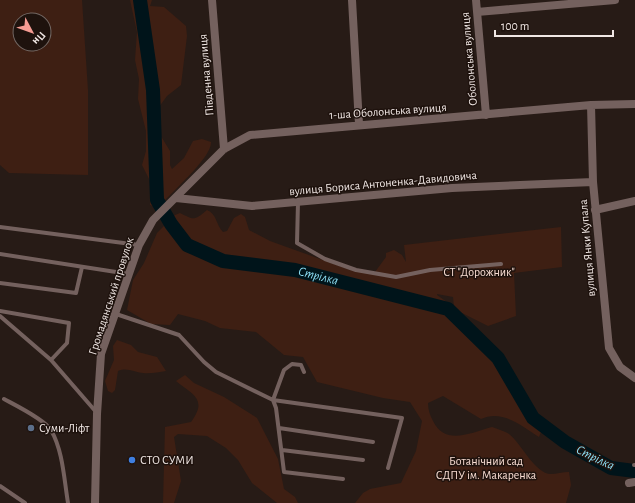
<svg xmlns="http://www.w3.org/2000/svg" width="635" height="503" viewBox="0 0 635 503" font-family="'Alegreya Sans',sans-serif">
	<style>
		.green { fill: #3e1f13; fill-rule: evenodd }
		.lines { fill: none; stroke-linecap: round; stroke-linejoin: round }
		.river { stroke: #00141a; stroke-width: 14 }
		.service { stroke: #74615e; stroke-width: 4 }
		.minor { stroke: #74615e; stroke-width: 8 }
		.service-dot { fill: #5c6f8a; stroke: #1e120d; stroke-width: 1.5 }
		.shop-dot { fill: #3f7fe0; stroke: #1e120d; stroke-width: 1.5 }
		.labels { text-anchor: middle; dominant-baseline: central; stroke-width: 3; stroke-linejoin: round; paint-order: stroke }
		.street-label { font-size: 12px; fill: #f0e7e4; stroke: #1e120d }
		.park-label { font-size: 12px; fill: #f8dcd2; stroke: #1e120d }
		.poi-label { font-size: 12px; fill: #f0e7e4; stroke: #1e120d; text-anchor: start }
		.water-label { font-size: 13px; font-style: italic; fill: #8cdef4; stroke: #1e120d }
	</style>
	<rect width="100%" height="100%" fill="#271b16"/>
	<!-- green -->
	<path class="green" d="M 0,0 L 82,0 L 88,90 L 88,175 L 9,173 L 0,165 ZM 20,20 L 44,20 L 44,44 L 20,44 Z
		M 130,0 L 152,0 L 150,6 L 164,7 L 186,26 L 187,36 L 181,85 L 167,96 L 159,107 L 158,119 L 159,133 L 170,151 L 170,165 L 172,169 L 184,158 L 193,141 L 202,139 L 211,142 C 212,158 169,194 158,208 L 150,205 L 150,181 L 142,165 L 146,151 L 146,131 L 138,99 L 139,79 L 135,60 L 137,32 Z
		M 207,210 C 217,214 216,225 223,232 L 227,231 L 234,218 L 241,214 L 245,217 L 249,230 L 270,241 L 356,272 L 375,272 L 386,257 L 386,253 L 394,250 L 402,255 L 406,262 L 404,245 L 561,227 L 562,267 L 514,273 L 516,316 L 488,326 L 460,312 L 512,373 L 519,390 L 543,427 L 539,437 C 522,426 502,409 481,419 L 443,396 L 428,403 C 428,410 430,415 433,421 C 445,446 470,433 492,427 C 495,428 507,432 509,434 C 521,443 535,474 551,474 C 556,474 563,472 569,472 L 571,485 L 566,503 L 355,503 L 363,493 L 370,489 L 401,483 L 416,451 L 422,421 L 410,402 L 383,398 L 317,382 L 303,357 L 284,355 L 256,332 L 220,328 L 205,321 L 178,314 L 170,325 L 151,324 L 127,310 L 133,280 L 144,263 L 157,233 L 175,215 L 180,213 C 194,220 194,221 207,210 ZM 437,294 L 453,297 L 454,307 L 437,295 Z
		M 117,340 L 131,345 L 138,352 L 157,357 L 166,371 C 159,372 150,374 143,373 C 134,372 127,367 118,371 L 115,390 L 112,393 L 108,391 L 105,381 L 114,360 L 113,346 Z
		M 185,375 L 194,383 L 224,397 L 257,418 L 278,459 L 284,489 L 295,497 L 298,503 L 277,503 L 252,483 L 238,460 L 226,448 L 207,436 L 178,434 L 174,437 L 181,481 L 174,503 L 163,503 L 165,427 L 191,422 C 208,399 193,395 176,381 Z"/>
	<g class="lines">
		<!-- river -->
		<path class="river" id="s1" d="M 140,0 L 153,90 L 157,200 L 171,224 L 187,245 L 223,261 L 295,270 L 448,309 L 498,358 L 533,418 L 565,442 L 611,468 L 635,471"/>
		<!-- service -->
		<path class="service" d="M 298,202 L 297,243 L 325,259 L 356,270 L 396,277 L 430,270 L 501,264
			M 0,227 L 139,245
			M 0,254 L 129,274
			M 0,283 L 76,293 L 82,267
			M 0,311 L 69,323 L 67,343 L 51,360
			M 116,314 L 179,335 L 204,362 L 216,372 L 273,400 L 276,408 L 284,472 L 343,479
			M 0,316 L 51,360 L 97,413
			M 304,372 L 301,365 L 292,364 L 284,370 L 273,400 L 402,418 L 388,468
			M 4,399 C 15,405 44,419 51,430 C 63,451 64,479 68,503
			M 279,428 L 373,442
			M 282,450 L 363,460
			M 634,465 L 635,465
			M 0,486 L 25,503"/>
		<!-- minor -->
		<path class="minor" d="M 212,0 L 224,149
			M 352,0 L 359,124
			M 476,0 L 486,115
			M 477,12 L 615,0
			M 591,105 L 593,182 L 609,348 L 620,367 L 635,378
			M 176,198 L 252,206 L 452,188 L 593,182
			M 595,210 L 635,201
			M 629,483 L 635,482
			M 95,503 L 97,414 L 101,354 L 139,245 L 153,220 L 224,149 L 250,135 L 591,105 L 635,104"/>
	</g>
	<!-- markers -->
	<circle class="service-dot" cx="31" cy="428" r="4"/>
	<circle class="shop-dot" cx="132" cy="460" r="4"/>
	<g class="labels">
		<!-- street labels -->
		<g class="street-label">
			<text transform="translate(469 59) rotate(-95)">Оболонська вулиця</text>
			<text transform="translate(206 75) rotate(-95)">Південна вулиця</text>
			<text transform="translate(388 111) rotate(-4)">1-ша Оболонська вулиця</text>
			<text transform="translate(383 183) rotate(-5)">вулиця Бориса Антоненка-Давидовича</text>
			<text transform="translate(587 248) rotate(-95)">вулиця Янки Купала</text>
			<text transform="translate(111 296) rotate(-72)">Громадянський провулок</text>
		</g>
		<!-- park labels -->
		<g class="park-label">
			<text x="479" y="272">СТ "Дорожник"</text>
			<text x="486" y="461">Ботанічний сад<tspan x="486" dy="14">СДПУ ім. Макаренка</tspan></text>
		</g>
		<!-- poi labels -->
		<g class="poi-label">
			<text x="39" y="428">Суми-Ліфт</text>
			<text x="140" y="460">СТО СУМИ</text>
		</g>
		<!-- water labels -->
		<g class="water-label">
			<text stroke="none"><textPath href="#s1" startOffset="391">Стрілка</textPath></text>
			<text transform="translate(595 458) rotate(26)">Стрілка</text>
		</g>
	</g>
	<!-- north arrow -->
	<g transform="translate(32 32) rotate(131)"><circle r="19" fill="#1e120d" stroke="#726763"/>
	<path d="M0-3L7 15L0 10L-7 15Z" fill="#f59c93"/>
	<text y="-6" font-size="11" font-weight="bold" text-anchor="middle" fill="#f0e7e4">Пн</text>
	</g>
	<!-- scale -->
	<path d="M495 30v6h118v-6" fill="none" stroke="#f0e7e4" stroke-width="2"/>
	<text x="501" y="30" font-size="12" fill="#f0e7e4" stroke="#1e120d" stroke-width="3" paint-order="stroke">100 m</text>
</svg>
